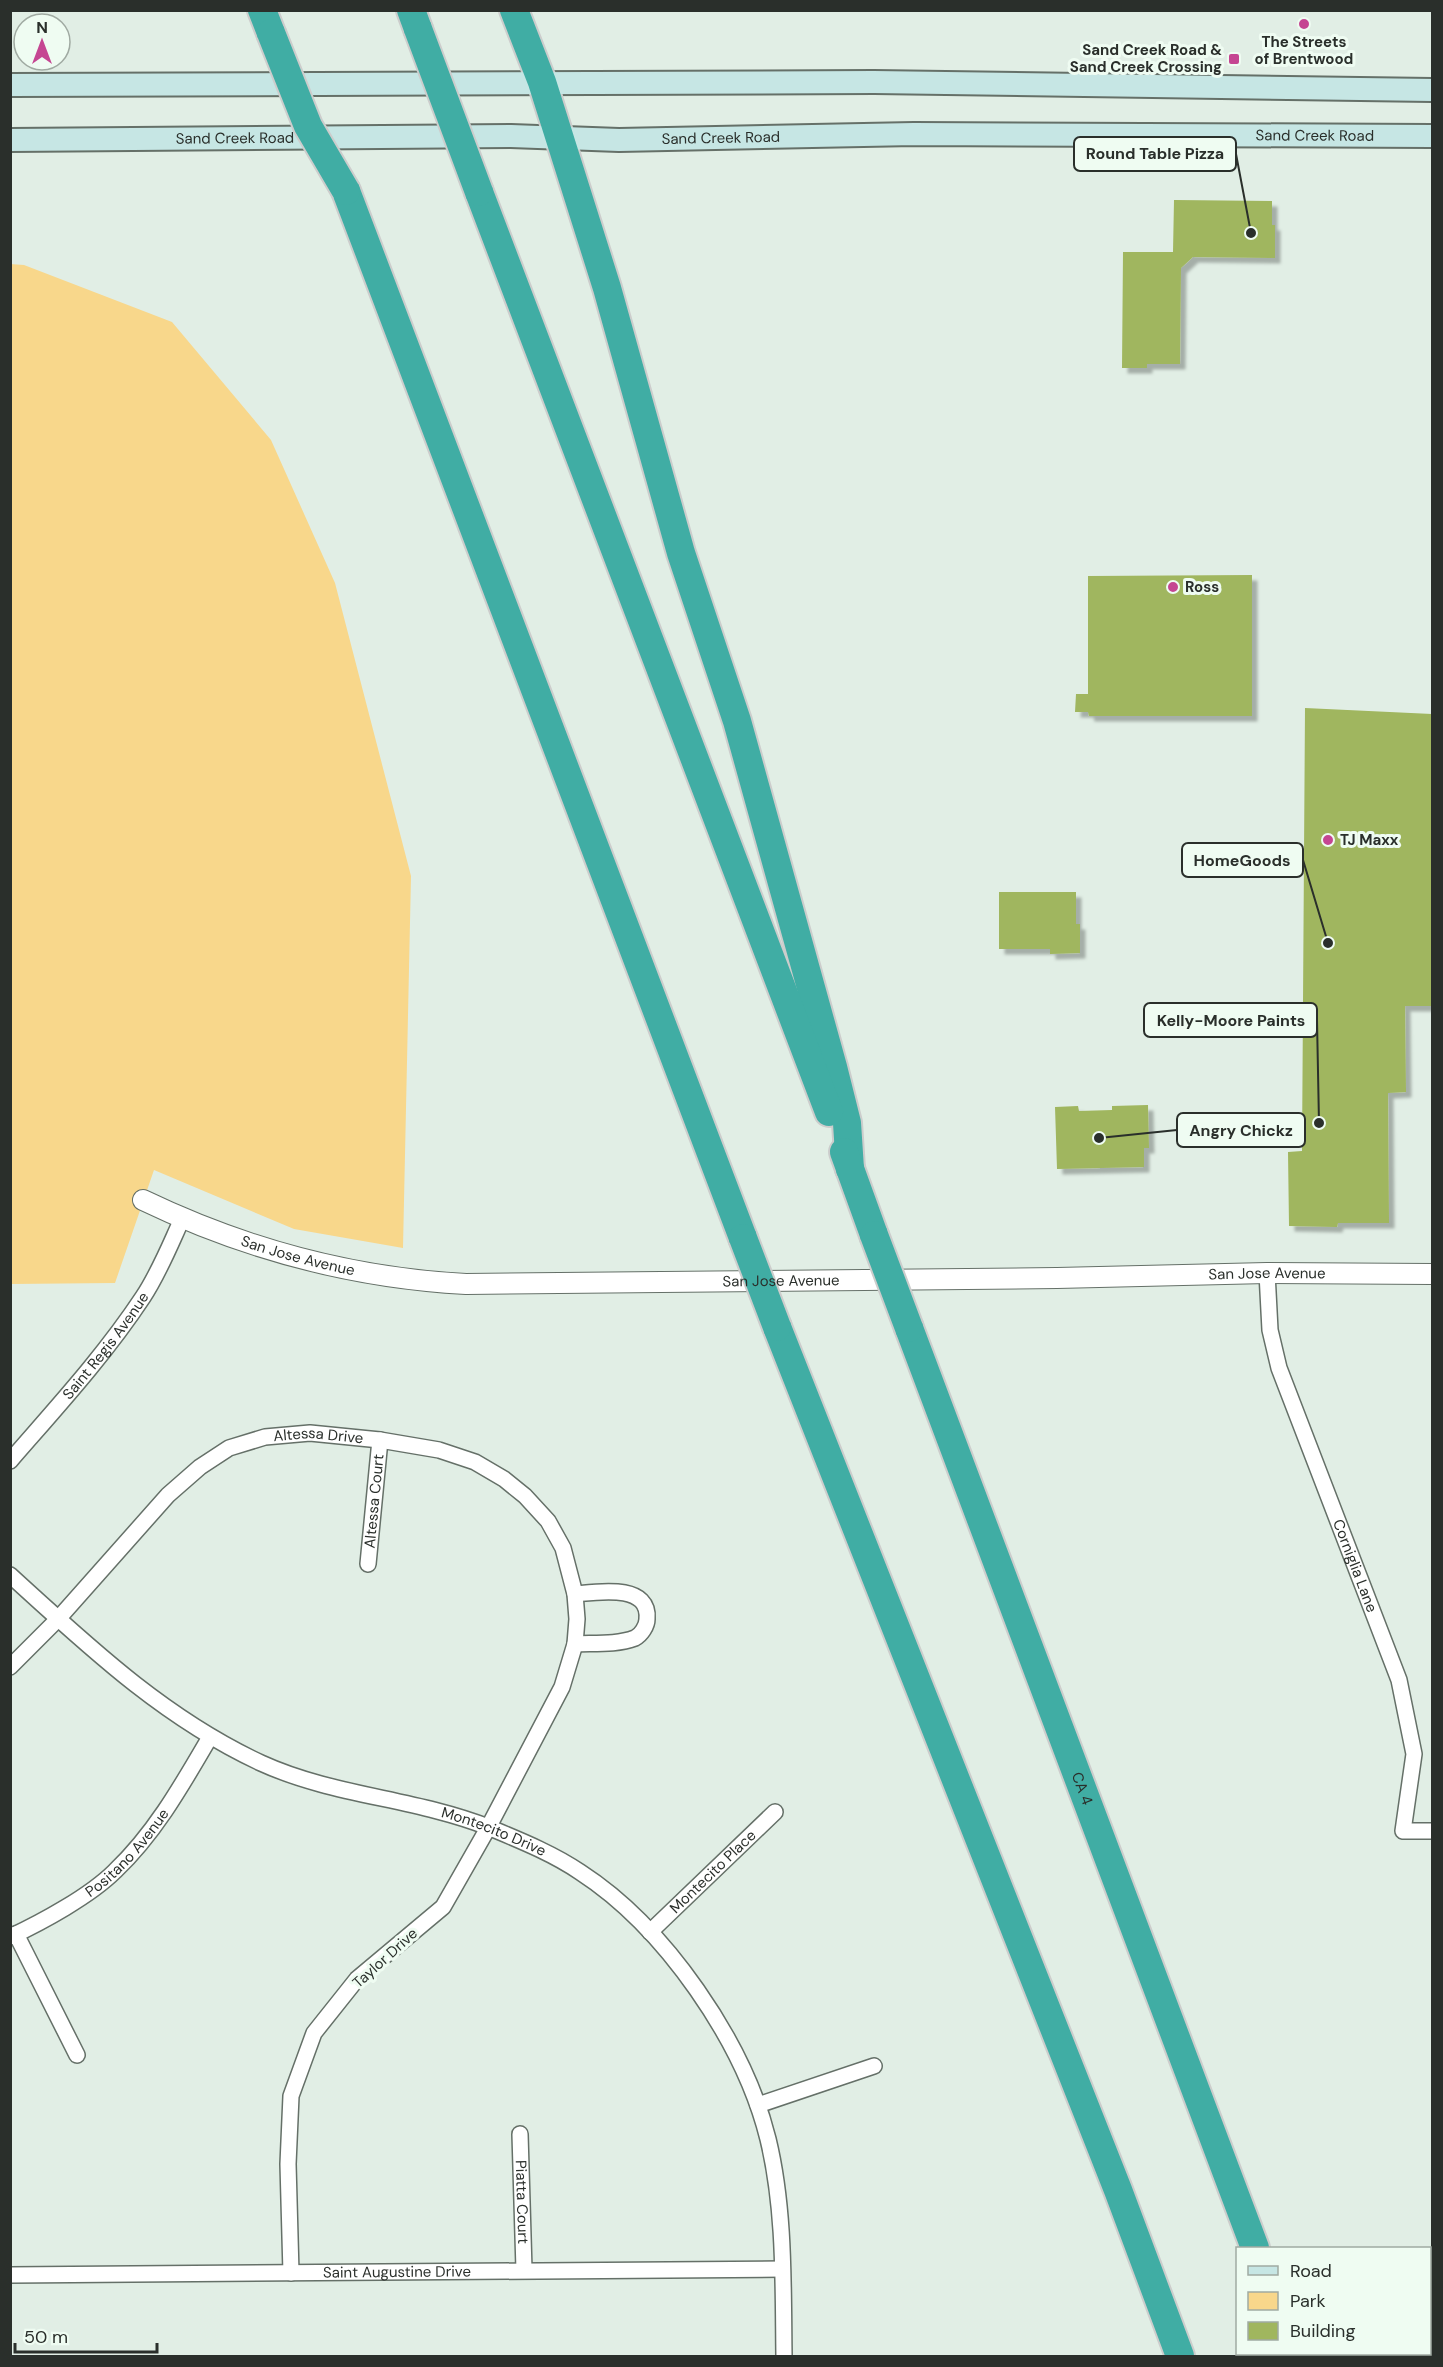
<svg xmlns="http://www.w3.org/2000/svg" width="1443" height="2367" viewBox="0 0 1443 2367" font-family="'DM Sans',sans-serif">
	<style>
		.green { fill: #f8d78b }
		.building { fill: #a0b65e; filter: url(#shadow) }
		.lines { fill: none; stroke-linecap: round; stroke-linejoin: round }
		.minor-casing { stroke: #657068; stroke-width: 18 }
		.tertiary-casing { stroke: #657068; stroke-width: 22 }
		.secondary-casing { stroke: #657068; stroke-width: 26 }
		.motorway-casing { stroke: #cccdcc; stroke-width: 32 }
		.minor { stroke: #fff; stroke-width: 15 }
		.tertiary { stroke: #fff; stroke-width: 20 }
		.secondary { stroke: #c6e6e4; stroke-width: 22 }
		.motorway { stroke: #40ada4; stroke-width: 28 }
		.motorway-bridge-casing { stroke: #cccdcc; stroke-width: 32; stroke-linecap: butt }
		.motorway-bridge { stroke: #40ada4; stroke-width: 28 }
		.poi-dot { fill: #c54692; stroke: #effcf2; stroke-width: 2 }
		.labels { text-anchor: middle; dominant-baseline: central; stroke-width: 6; stroke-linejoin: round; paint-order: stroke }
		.poi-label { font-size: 15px; font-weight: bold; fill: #2a2f2b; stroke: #effcf2; text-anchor: start }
		.street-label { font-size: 15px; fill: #2a2f2b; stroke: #effcf2 }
		.leader { fill: none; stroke: #2a2f2b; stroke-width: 2 }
		.callout-dot { fill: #2a2f2b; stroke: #effcf2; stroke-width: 2 }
		.callout { fill: #effcf2; stroke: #2a2f2b; stroke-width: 2 }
		.callout-label { font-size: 16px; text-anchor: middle; font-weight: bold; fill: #2a2f2b }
	</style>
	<defs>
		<filter id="shadow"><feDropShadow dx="5.5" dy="5.5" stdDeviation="1.5" flood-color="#0004"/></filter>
	</defs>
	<rect width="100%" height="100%" fill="#e1eee5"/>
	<!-- green -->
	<path class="green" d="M 10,264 L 24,265 L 172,322 L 271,440 L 335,583 L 411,876 L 403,1248 L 294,1229 L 154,1170 L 115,1283 L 11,1284 Z"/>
	<!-- building -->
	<path class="building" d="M 1174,200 L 1272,201 L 1272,225 L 1275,225 L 1275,258 L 1193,257 L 1181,268 L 1180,364 L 1147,364 L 1147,368 L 1122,368 L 1123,252 L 1173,252 Z
		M 1252,575 L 1252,716 L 1089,716 L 1088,712 L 1075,712 L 1076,694 L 1088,694 L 1088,576 Z
		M 1305,708 L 1432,714 L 1432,1006 L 1405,1006 L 1406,1092 L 1388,1093 L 1389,1223 L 1338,1223 L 1337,1227 L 1289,1226 L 1288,1152 L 1302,1151 Z
		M 999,892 L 1076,892 L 1076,924 L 1080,924 L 1080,953 L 1050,954 L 1050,949 L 999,949 Z
		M 1148,1105 L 1149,1148 L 1144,1148 L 1144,1167 L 1057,1169 L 1055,1107 L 1078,1106 L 1079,1111 L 1112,1110 L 1112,1106 Z"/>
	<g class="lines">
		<!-- minor casing -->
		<g class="minor-casing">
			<g id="minor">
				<path id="s1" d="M 1267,1273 L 1270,1330 L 1279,1368 L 1399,1680 L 1414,1754 L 1403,1831 L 1432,1831"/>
				<path id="s2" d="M 10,1461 C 56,1408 104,1356 143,1297 C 159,1273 170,1245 182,1219"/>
				<path id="s3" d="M 368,1564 L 380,1440"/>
				<path id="s4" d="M 10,1575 C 89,1647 164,1718 261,1763 C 333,1796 414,1798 488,1827 C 519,1840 552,1853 580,1872 C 665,1927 744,2042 768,2139 C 785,2209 783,2285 784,2356"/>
				<path d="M 575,1644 C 593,1643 617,1645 635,1638 C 641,1635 647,1626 647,1619 C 650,1583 597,1592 575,1594"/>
				<path id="s5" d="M 10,1667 L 58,1619 L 168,1495 L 200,1467 L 229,1448 L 265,1437 L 310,1433 L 380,1440 L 439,1450 L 475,1462 L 504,1479 L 525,1496 L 548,1521 L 563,1548 L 575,1594 L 577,1619 L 575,1644 L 562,1687 L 488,1828 L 443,1907 L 357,1979 L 314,2033 L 291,2096 L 288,2164 L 291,2273"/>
				<path id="s6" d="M 650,1932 L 775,1812"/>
				<path d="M 16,1934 L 77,2055"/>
				<path id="s7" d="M 10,1937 C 42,1922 90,1896 115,1871 C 155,1833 182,1785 210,1737"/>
				<path d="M 758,2105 L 874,2066"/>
				<path id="s8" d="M 520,2134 L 524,2270"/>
				<path id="s9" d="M 10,2275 L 782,2269"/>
			</g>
		</g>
		<!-- tertiary casing -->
		<g class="tertiary-casing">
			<g id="tertiary">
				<path id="s10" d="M 143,1200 C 245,1249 353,1278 466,1284 L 1057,1278 L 1267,1273 L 1432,1274"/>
			</g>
		</g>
		<!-- secondary casing -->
		<g class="secondary-casing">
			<g id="secondary">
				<path d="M 10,85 L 874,82 L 1432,90"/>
				<path id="s11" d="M 10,140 L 511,136 L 619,140 L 914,134 L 1432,136"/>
			</g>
		</g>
		<!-- motorway casing -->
		<g class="motorway-casing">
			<g id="motorway">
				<path d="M 262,10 L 271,33"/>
				<path d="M 411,10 L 418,29"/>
				<path d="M 514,10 L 542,82 L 607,288 L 681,553 L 737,721 L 833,1067 L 847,1123 L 850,1169"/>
				<path d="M 346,191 L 743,1238"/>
				<path d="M 479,192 L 829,1112"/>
				<path d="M 844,1152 L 874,1235"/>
				<path d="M 777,1327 L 1118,2190 L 1180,2356"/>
				<path id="s12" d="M 909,1328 L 1255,2248"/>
				<path d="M 1295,2354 L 1296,2356"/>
			</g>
		</g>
		<!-- minor -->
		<use href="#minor" class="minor"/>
		<!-- tertiary -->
		<use href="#tertiary" class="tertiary"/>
		<!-- secondary -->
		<use href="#secondary" class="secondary"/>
		<!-- motorway -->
		<use href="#motorway" class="motorway"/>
		<!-- motorway-bridge casing -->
		<g class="motorway-bridge-casing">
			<path id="motorway-bridge" d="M 418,29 L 479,192
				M 271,33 L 308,126 L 346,191
				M 874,1235 L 909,1328
				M 743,1238 L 777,1327"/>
		</g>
		<!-- motorway-bridge -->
		<use href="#motorway-bridge" class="motorway-bridge"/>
	</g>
	<!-- markers -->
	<g class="poi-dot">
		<circle cx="1304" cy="24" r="6"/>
		<rect x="1228" y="53" width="12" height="12" rx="3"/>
		<circle cx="1173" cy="587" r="6"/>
		<circle cx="1328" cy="840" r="6"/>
	</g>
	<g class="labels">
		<!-- poi labels -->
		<g class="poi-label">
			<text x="1304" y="42" text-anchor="middle">The Streets<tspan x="1304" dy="17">of Brentwood</tspan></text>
			<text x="1222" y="50" text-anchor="end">Sand Creek Road &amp;<tspan x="1222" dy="17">Sand Creek Crossing</tspan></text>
			<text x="1185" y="587">Ross</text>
			<text x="1340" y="840">TJ Maxx</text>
		</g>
		<!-- street labels -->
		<g class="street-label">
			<text stroke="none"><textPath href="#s11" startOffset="1305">Sand Creek Road</textPath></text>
			<text stroke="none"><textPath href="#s11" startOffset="225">Sand Creek Road</textPath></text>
			<text stroke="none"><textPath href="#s11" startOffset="711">Sand Creek Road</textPath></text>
			<text stroke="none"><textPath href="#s10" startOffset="165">San Jose Avenue</textPath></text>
			<text stroke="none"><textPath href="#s10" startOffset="1137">San Jose Avenue</textPath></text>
			<text stroke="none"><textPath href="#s10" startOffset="651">San Jose Avenue</textPath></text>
			<text stroke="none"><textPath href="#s2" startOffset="150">Saint Regis Avenue</textPath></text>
			<text stroke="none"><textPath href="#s5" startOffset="402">Altessa Drive</textPath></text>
			<text stroke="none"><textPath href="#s3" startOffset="63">Altessa Court</textPath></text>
			<text stroke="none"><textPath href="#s1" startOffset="308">Corniglia Lane</textPath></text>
			<text stroke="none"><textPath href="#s12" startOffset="492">CA 4</textPath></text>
			<text stroke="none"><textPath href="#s4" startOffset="558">Montecito Drive</textPath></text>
			<text stroke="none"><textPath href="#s7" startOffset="146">Positano Avenue</textPath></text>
			<text stroke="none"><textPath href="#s6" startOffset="87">Montecito Place</textPath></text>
			<text transform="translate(385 1958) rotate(-42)">Taylor Drive</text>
			<text stroke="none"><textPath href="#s8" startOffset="68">Piatta Court</textPath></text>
			<text stroke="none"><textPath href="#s9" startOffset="387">Saint Augustine Drive</textPath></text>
		</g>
	</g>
	<!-- callouts -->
	<path class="leader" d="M1251 233L1236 154M1328 943L1303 860M1319 1123L1317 1020M1099 1138L1177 1130"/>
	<g class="callout-dot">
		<circle cx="1251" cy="233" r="6"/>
		<circle cx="1328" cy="943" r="6"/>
		<circle cx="1319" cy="1123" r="6"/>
		<circle cx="1099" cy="1138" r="6"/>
	</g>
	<g class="callout">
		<rect x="1074" y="137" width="162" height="34" rx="6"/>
		<rect x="1182" y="843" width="121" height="34" rx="6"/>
		<rect x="1144" y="1003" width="173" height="34" rx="6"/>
		<rect x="1177" y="1113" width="128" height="34" rx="6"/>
	</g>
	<g class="callout-label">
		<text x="1155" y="159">Round Table Pizza</text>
		<text x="1242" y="866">HomeGoods</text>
		<text x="1231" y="1026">Kelly-Moore Paints</text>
		<text x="1241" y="1136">Angry Chickz</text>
	</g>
	<!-- border -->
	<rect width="1443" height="2367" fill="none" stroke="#2a2f2b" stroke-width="24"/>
	<!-- legend -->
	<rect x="1236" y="2247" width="195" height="108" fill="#effcf2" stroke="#a0aaa2" stroke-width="1.5"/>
	<rect x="1248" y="2266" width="30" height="9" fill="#c6e6e4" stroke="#a0aaa2" stroke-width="1.5"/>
	<text x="1290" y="2277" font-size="18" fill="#2a2f2b">Road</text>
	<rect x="1248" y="2292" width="30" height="18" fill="#f8d78b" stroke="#a0aaa2" stroke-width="1.5"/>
	<text x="1290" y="2307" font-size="18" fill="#2a2f2b">Park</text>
	<rect x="1248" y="2322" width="30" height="18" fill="#a0b65e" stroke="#a0aaa2" stroke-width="1.5"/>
	<text x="1290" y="2337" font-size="18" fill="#2a2f2b">Building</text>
	<!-- north arrow -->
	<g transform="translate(42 42)"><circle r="28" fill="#effcf2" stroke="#a0aaa2" stroke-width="1.5"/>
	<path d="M0-4.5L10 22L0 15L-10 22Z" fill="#c54692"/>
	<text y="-9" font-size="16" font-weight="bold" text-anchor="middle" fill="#2a2f2b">N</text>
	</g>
	<!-- scale -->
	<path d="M15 2343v9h142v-9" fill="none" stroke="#2a2f2b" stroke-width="3"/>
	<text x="24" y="2343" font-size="18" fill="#2a2f2b" stroke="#effcf2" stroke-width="4.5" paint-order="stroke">50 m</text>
</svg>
